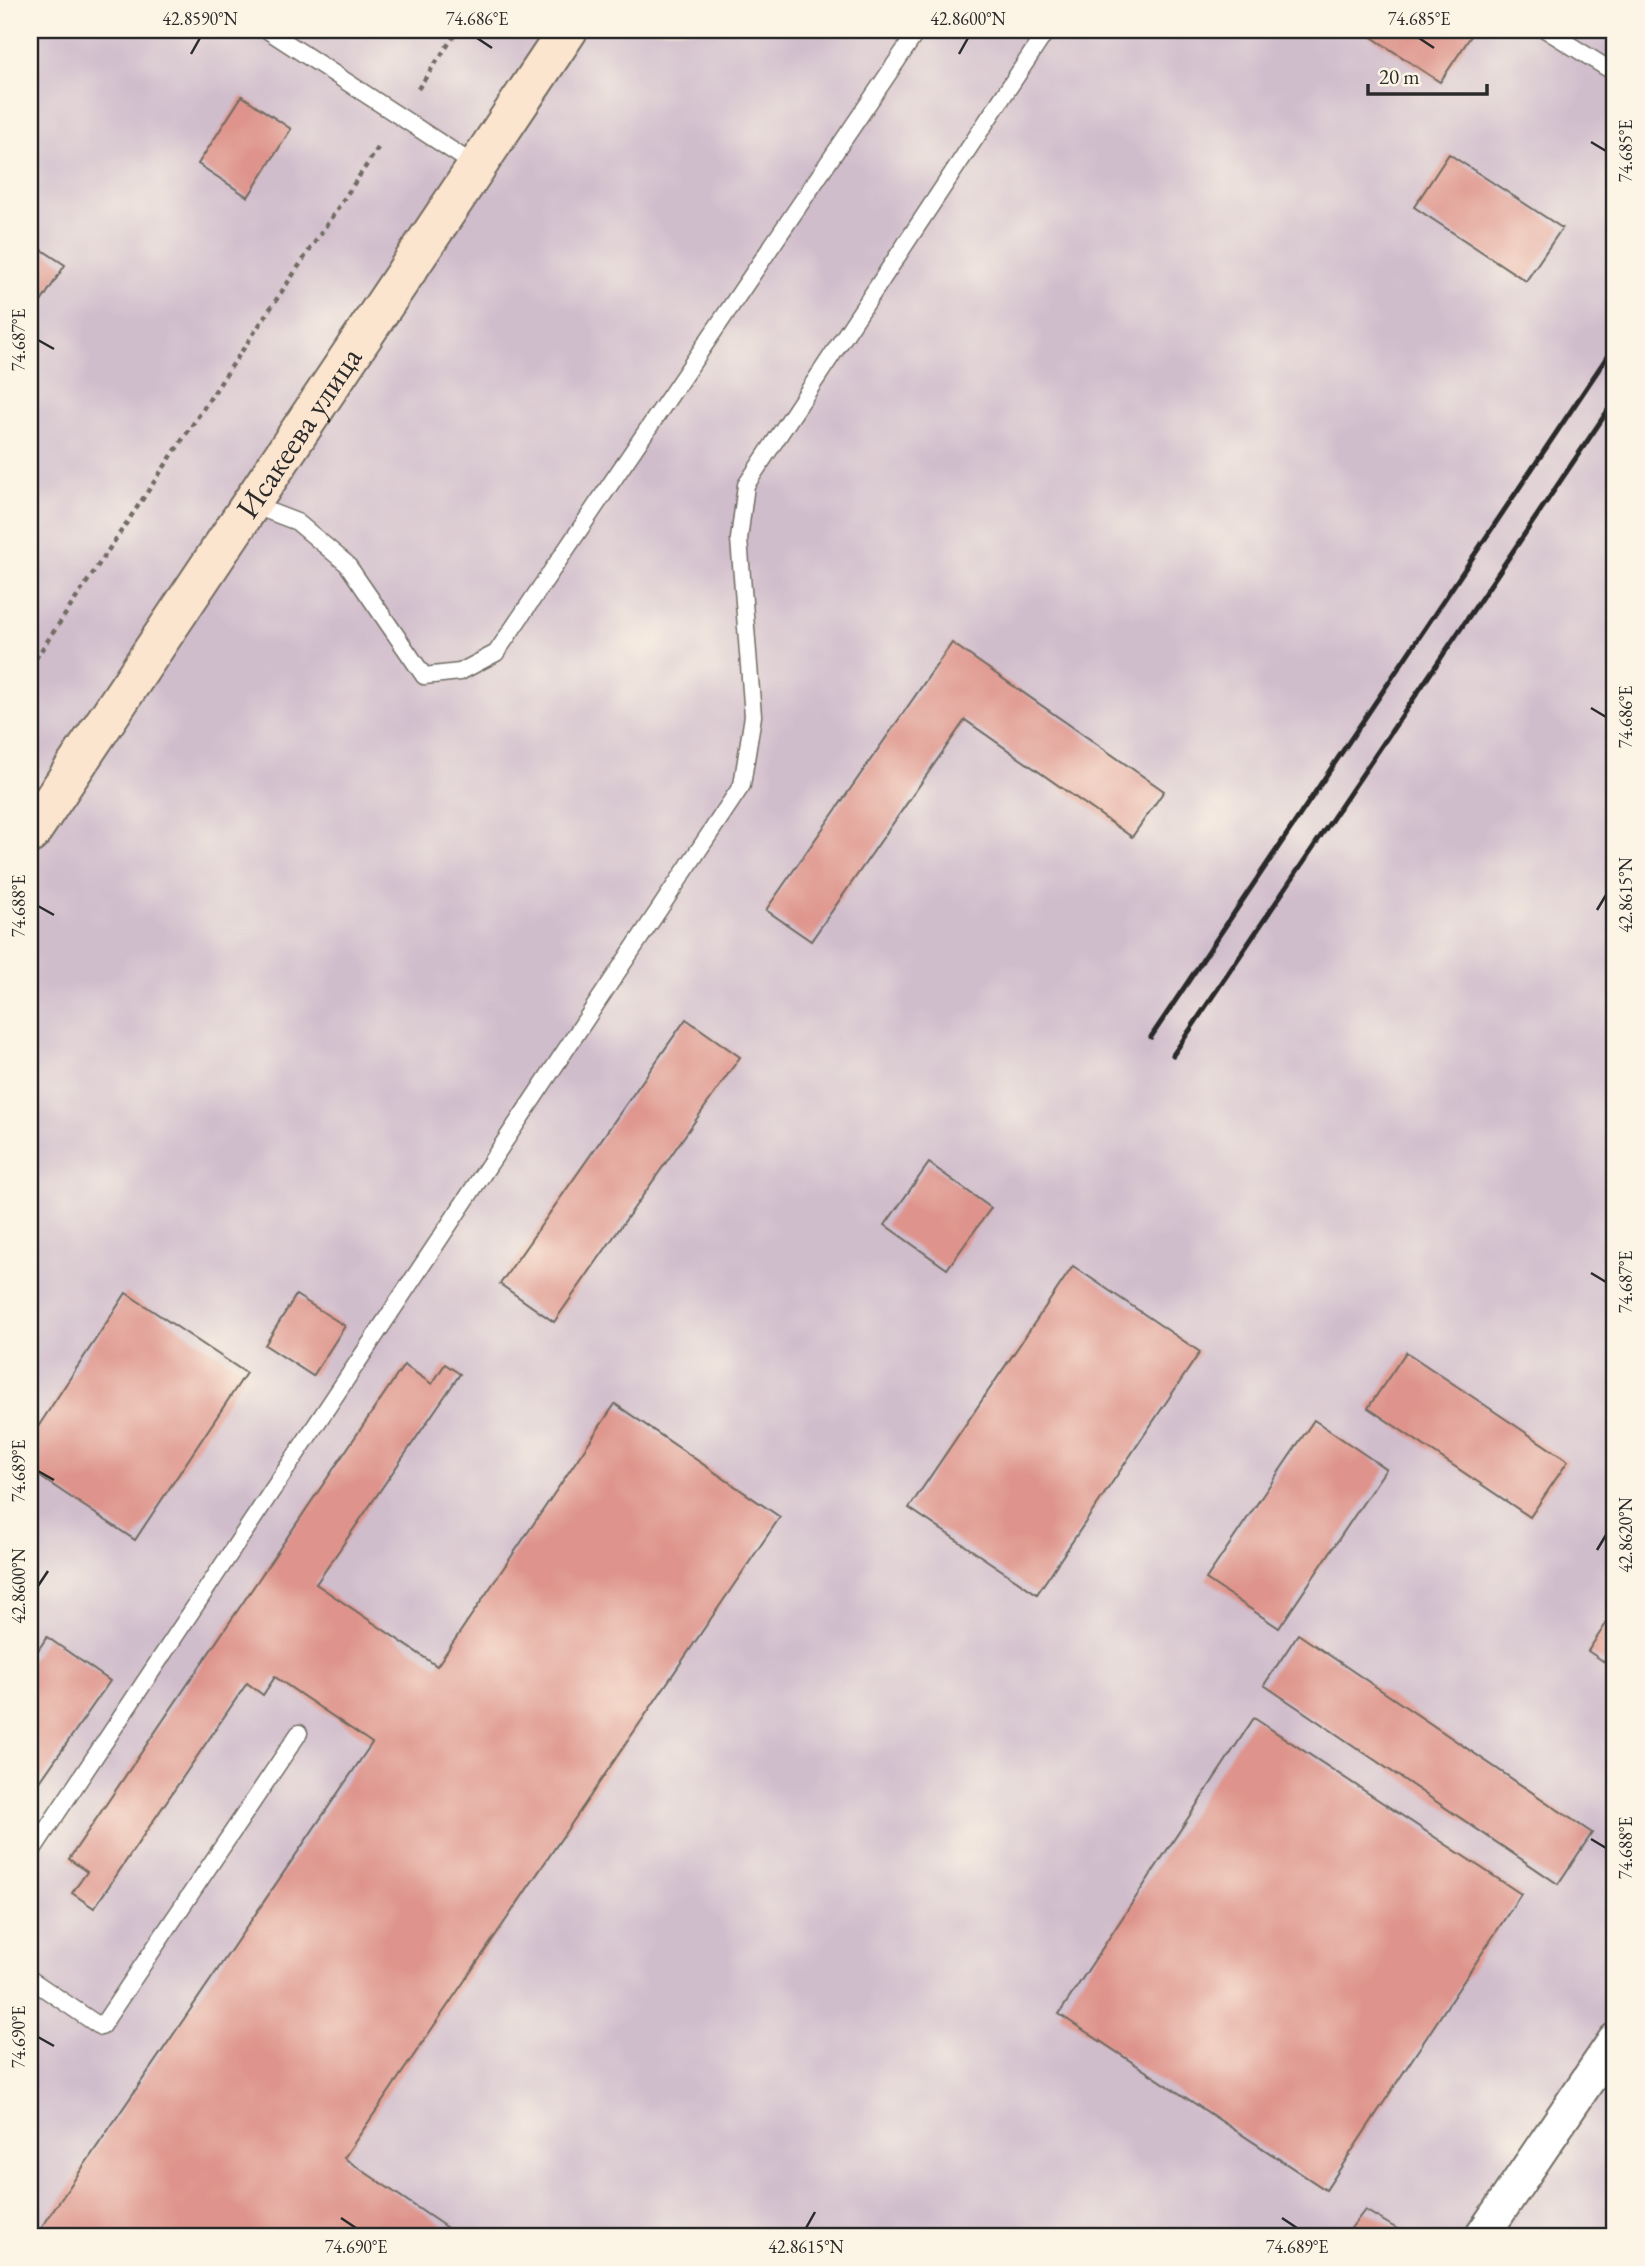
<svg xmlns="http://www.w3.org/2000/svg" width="1645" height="2266" viewBox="0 0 1645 2266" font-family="'EB Garamond',serif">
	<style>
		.industrial { fill: #d0bdcc }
		.building { fill: #de948c }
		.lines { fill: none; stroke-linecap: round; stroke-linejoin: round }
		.lane-casing { stroke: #716c63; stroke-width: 19 }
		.street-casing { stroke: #716c63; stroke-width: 37 }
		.secondary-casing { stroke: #716c63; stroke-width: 42 }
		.path { stroke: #716c63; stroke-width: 4.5; stroke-dasharray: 5 5; stroke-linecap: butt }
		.lane { stroke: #fff; stroke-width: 16 }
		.street { stroke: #fff; stroke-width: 33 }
		.secondary { stroke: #fce5cf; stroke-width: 38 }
		.rail { stroke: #2b2b2b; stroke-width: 5 }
		.ticks { fill: none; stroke: #2b2b2b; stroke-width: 2.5 }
		.labels { text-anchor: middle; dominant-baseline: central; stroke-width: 7; stroke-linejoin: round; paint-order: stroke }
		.street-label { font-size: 32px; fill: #2b2b2b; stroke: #fcf5e5 }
		.neatline { fill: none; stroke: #2b2b2b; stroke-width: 2.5 }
		.ticks-label { font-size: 18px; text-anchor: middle; fill: #2b2b2b }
	</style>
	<rect width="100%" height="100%" fill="#fcf5e5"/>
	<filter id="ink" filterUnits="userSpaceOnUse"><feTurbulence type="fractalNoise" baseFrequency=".0143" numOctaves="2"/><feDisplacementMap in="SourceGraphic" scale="14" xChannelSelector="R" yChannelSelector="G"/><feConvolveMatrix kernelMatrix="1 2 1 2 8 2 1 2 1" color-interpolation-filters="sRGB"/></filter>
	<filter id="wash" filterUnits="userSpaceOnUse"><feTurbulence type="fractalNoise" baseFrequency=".00686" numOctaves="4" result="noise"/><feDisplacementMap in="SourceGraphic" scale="28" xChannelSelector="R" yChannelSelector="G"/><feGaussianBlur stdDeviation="1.57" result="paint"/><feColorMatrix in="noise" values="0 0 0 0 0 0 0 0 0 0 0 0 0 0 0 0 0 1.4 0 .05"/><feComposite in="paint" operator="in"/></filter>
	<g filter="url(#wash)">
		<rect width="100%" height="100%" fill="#f4e5ca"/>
		<!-- industrial -->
		<path class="industrial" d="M 30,30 L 1615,30 L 1615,2236 L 30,2236 Z"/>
		<g id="blocks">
			<!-- building -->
			<path class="building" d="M 1361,30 L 1475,30 L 1440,82 Z
				M 242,96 L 291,129 L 248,197 L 198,164 Z
				M 1449,154 L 1562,228 L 1526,281 L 1414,207 Z
				M 30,242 L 65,265 L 30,319 Z
				M 952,643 L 1164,791 L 1132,837 L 965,720 L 811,941 L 766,910 Z
				M 686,1019 L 740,1057 L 554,1322 L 500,1284 Z
				M 929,1163 L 991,1208 L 947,1269 L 885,1225 Z
				M 1073,1266 L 1200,1352 L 1037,1594 L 909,1508 Z
				M 126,1293 L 246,1373 L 135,1540 L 30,1470 L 30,1439 Z
				M 296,1295 L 345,1326 L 313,1376 L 265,1345 Z
				M 1406,1352 L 1568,1461 L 1530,1517 L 1368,1408 Z
				M 445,1364 L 460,1374 L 316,1584 L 437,1666 L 615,1404 L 780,1517 L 344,2158 L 459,2236 L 36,2236 L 372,1743 L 275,1677 L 263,1695 L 247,1683 L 94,1908 L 72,1893 L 87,1872 L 69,1859 L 404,1365 L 432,1384 Z
				M 1314,1420 L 1386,1469 L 1279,1628 L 1206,1579 Z
				M 1615,1610 L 1615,1669 L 1588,1651 Z
				M 1298,1634 L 1592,1833 L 1558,1884 L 1264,1685 Z
				M 47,1637 L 110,1681 L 32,1793 L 30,1791 L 30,1662 Z
				M 1254,1718 L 1521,1894 L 1326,2190 L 1059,2014 Z
				M 1365,2210 L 1409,2236 L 1345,2236 Z"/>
		</g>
	</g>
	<g filter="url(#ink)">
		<use href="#blocks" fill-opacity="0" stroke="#716c63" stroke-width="2"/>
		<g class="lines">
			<!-- lane casing -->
			<g class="lane-casing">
				<path id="lane" d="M 267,30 L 476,166
					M 1546,30 L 1615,73
					M 250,504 L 297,522 L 347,564 L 424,676 L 460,672 L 496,653 L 918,30
					M 30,1854 L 742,785 L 753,716 L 739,539 L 746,485 L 1047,30
					M 30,1979 L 101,2027 L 299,1733"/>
			</g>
			<!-- street casing -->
			<g class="street-casing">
				<path id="street" d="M 1482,2236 L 1615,2040"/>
			</g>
			<!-- secondary casing -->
			<g class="secondary-casing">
				<g id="secondary">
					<path id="s1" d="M 30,834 L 568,30"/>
				</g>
			</g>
			<!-- path -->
			<path class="path" d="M 418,89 L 458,30
				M 30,667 L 380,145"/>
			<!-- lane -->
			<use href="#lane" class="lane"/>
			<!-- street -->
			<use href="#street" class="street"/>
			<!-- secondary -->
			<use href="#secondary" class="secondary"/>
			<!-- rail -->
			<path class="rail" d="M 1151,1037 L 1615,345
				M 1173,1055 L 1615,400"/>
		</g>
	</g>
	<!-- ticks -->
	<path class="ticks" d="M 477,38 L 492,48M 1419,38 L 1434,48M 191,54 L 200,38M 959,54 L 968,38M 1591,142 L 1606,151M 38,340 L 54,349M 1591,708 L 1606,717M 38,906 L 54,915M 1597,910 L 1606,895M 1591,1273 L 1606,1282M 38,1471 L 54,1480M 1597,1550 L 1606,1535M 38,1586 L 48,1571M 1591,1839 L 1606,1848M 38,2037 L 54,2046M 341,2218 L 356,2228M 1282,2218 L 1297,2228M 806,2228 L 815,2212"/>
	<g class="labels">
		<!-- street labels -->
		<g class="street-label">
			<text stroke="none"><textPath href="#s1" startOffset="483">Исакеева улица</textPath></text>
		</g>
	</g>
	<!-- margin -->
	<rect width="1645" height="2266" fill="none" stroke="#fcf5e5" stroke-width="77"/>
	<!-- scale -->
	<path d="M1368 84v10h119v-10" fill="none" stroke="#2b2b2b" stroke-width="3.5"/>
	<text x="1379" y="84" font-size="21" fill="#2b2b2b" stroke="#fcf5e5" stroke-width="5" paint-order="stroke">20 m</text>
	<rect x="38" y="38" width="1568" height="2190" class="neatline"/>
	<g class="ticks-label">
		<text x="200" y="25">42.8590°N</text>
		<text x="477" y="25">74.686°E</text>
		<text x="968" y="25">42.8600°N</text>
		<text x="1419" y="25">74.685°E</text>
		<text transform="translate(1626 151) rotate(-90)" y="6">74.685°E</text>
		<text transform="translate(19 340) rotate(-90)" y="6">74.687°E</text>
		<text transform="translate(1626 717) rotate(-90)" y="6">74.686°E</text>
		<text transform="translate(1626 895) rotate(-90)" y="6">42.8615°N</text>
		<text transform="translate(19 906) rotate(-90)" y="6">74.688°E</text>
		<text transform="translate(1626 1282) rotate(-90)" y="6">74.687°E</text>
		<text transform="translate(19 1471) rotate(-90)" y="6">74.689°E</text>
		<text transform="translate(1626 1535) rotate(-90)" y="6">42.8620°N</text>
		<text transform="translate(19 1586) rotate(-90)" y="6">42.8600°N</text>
		<text transform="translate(1626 1848) rotate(-90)" y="6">74.688°E</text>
		<text transform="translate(19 2037) rotate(-90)" y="6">74.690°E</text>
		<text x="356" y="2253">74.690°E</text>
		<text x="806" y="2253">42.8615°N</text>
		<text x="1297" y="2253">74.689°E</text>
	</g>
</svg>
